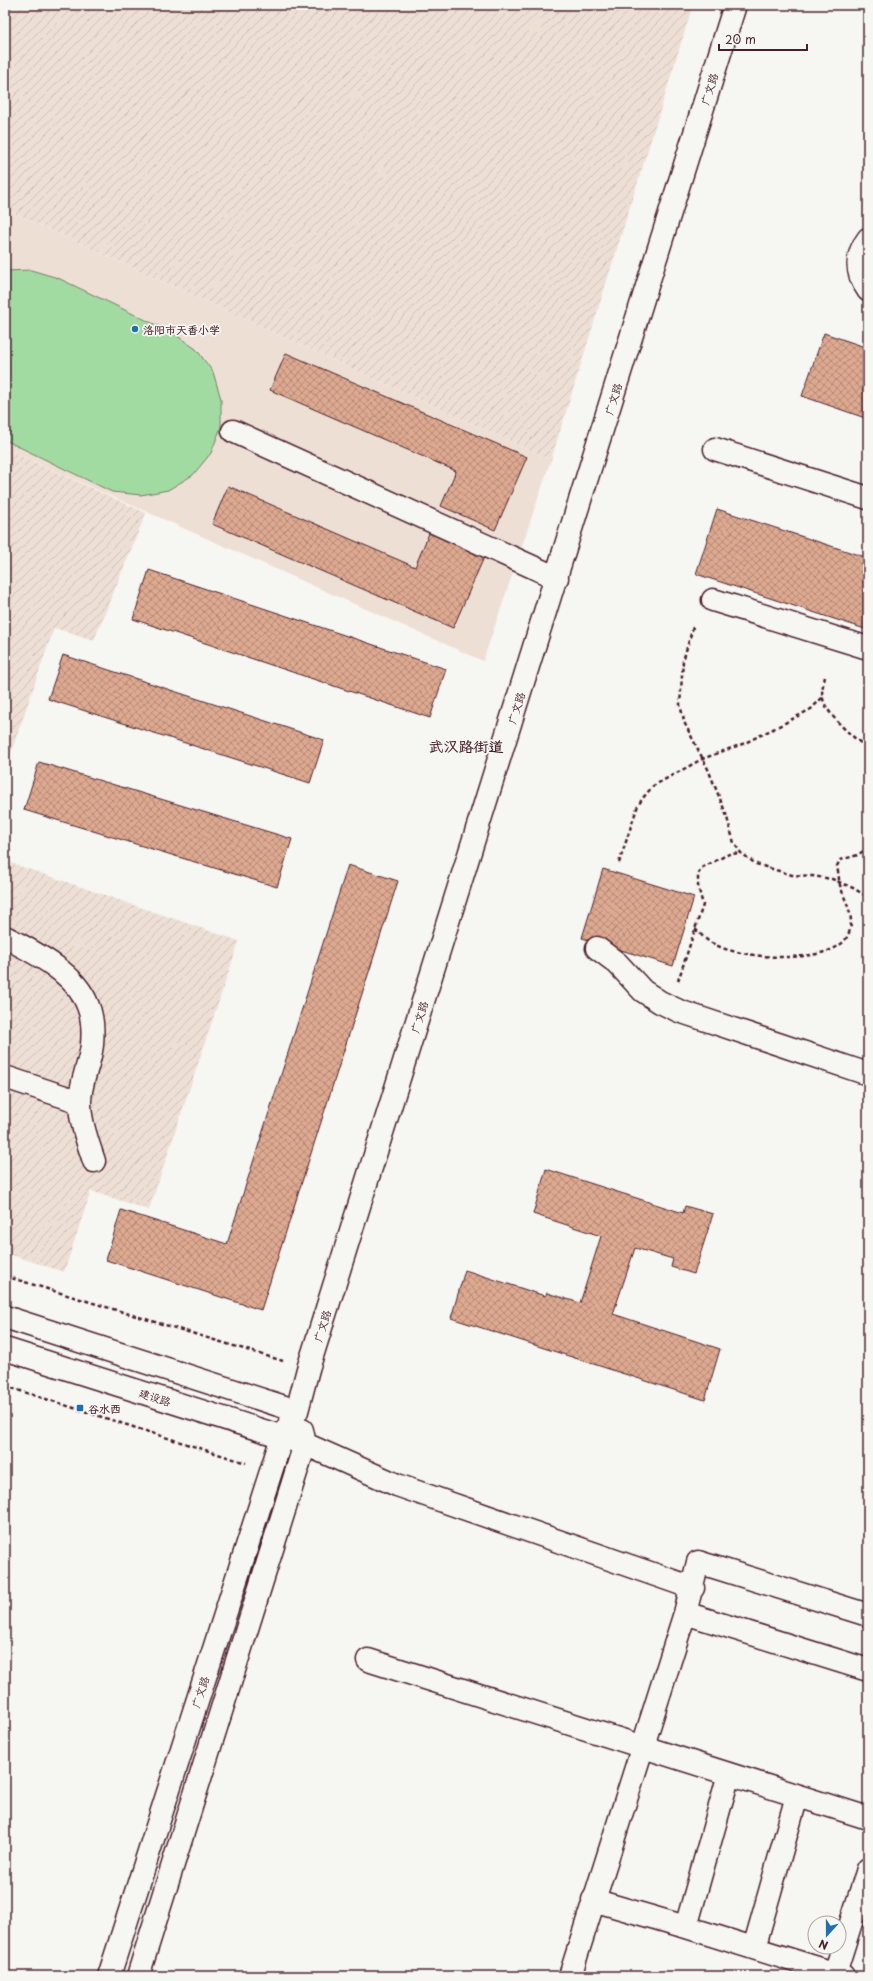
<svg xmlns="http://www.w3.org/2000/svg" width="873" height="1981" viewBox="0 0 873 1981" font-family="'Playpen Sans','LXGW WenKai TC',sans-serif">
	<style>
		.built { fill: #eedfd5 }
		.industrial { fill: url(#industrial-furrows) }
		.garden { fill: #a2dba1; stroke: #767d66 }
		.building { fill: url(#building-cross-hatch); stroke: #4a1f2b }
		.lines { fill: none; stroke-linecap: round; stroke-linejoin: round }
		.minor-casing { stroke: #4a1f2b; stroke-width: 25 }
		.path { stroke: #4a1f2b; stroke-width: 2.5; stroke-dasharray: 4 3; stroke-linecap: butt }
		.minor { stroke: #f6f6f2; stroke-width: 22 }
		.poi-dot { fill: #1f6fb2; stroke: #f6f6f2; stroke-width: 1.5 }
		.labels { text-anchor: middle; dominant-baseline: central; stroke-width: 3.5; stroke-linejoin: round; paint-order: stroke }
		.street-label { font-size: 11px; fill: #4a1f2b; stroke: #f6f6f2 }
		.poi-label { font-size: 11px; font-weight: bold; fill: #4a1f2b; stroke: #f6f6f2; text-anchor: start }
		.district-label { font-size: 15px; font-weight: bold; fill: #4a1f2b; stroke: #f6f6f2 }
	</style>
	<defs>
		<pattern id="industrial-furrows" width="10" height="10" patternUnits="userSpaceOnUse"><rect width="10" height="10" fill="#eedfd5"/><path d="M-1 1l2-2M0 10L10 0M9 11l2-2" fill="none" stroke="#cebfb7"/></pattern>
		<pattern id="building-cross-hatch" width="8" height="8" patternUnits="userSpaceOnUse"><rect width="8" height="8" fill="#dda990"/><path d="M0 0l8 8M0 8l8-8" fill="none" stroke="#b58976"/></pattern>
	</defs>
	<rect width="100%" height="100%" fill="#f6f6f2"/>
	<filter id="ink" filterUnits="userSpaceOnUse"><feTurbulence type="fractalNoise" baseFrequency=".025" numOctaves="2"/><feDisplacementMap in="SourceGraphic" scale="8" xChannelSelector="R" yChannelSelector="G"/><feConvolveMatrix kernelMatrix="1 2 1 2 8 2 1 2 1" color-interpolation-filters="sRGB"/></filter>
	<g filter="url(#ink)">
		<!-- built -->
		<path class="built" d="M 5,209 L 551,460 L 483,661 L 5,449 Z"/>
		<!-- industrial -->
		<path class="industrial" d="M 5,5 L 693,5 L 551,460 L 5,209 Z
			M 5,449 L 146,513 L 94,640 L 54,628 L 5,770 Z
			M 5,861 L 239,941 L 149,1210 L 91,1191 L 64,1272 L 5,1253 Z"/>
		<!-- garden -->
		<path class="garden" d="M 31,270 L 58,278 L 173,333 L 196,349 L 213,372 L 221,399 L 221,427 L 211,453 L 193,475 L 168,490 L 141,495 L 112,492 L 5,440 L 5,271 Z"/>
		<!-- building -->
		<path class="building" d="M 824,333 L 868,348 L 868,419 L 802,396 Z
			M 286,353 L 527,457 L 495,530 L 441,506 L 456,471 L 270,390 Z
			M 228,486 L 415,567 L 430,531 L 485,555 L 453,628 L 212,524 Z
			M 717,509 L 868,558 L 868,630 L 696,574 Z
			M 149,570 L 446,669 L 430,718 L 133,619 Z
			M 63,655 L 324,740 L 310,783 L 48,699 Z
			M 39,762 L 292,839 L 277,887 L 24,810 Z
			M 348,865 L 398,881 L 261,1310 L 106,1260 L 121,1210 L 227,1244 Z
			M 603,869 L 694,897 L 673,966 L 582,938 Z
			M 546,1169 L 683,1213 L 685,1206 L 713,1214 L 694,1274 L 671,1267 L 673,1259 L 635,1248 L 613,1314 L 720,1349 L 705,1400 L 451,1318 L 465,1270 L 545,1296 L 547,1293 L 580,1303 L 601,1236 L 533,1214 Z"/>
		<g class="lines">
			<!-- minor casing -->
			<g class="minor-casing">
				<path id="minor" d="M 868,239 C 855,256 856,273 868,290
					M 233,431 L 557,578
					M 715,449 L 868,498
					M 713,600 L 868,648
					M 5,937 C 34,952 76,973 88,1006 C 93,1018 93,1033 92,1045 C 90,1064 80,1082 80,1102 C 80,1122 88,1143 94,1161
					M 597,948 L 617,963 L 643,991 L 660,1002 L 679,1011 L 868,1074
					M 5,1077 L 80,1102
					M 5,1317 L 297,1411
					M 5,1349 L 305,1444 L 397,1485 L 693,1588
					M 685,1613 L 868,1670
					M 368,1660 L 868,1818
					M 593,1900 L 686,1927 L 843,1976
					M 686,1927 L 729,1774
					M 754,1948 L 797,1796
					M 835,1973 L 868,1869
					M 109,1976 L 282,1437 L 297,1411 L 308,1369 L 735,5
					M 138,1976 L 305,1444 L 302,1430
					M 570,1976 L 685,1613 L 698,1562 L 868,1615"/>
			</g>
			<!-- path -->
			<path class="path" d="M 693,627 L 683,661 L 680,705 L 685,724 L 708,769 L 726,814 L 734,843 L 741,853 L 756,864 L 792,875 L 812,876 L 832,879 L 853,888 L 868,897
				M 825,677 C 823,685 821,691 823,699 C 827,715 854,739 868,748
				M 619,863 L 637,808 L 642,799 L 653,786 L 702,759 L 745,743 L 783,724 L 811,709 L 823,697
				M 695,929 C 701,934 706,941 714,944 C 739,959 831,966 847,937 C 858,917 843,900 839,881 C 839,876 838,872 837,866 L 840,860 L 858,855 L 868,847
				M 678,981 L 703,905 L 698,886 L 698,875 L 701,868 L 729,854 L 741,853
				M 5,1276 L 283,1361
				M 5,1386 L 246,1463"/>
			<!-- minor -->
			<use href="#minor" class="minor"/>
		</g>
	</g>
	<!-- markers -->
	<g class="poi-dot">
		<circle cx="135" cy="329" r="4"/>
		<rect x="76" y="1404" width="8" height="8" rx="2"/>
	</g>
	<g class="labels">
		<!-- street labels -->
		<g class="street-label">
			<text transform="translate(709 89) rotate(-73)">广文路</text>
			<text transform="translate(613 399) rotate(-73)">广文路</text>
			<text transform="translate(516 708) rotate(-73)">广文路</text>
			<text transform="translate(419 1017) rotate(-73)">广文路</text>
			<text transform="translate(322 1326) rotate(-73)">广文路</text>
			<text transform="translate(155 1397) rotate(18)">建设路</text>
			<text transform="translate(200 1692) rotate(-72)">广文路</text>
		</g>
		<!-- poi labels -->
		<g class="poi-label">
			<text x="143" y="329">洛阳市天香小学</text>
			<text x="88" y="1408">谷水西</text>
		</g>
		<!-- district labels -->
		<g class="district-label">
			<text x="466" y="745">武汉路街道</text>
		</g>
	</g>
	<!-- margin -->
	<rect width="873" height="1981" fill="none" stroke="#f6f6f2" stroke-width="20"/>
	<rect x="10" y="10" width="853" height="1961" fill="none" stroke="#4a1f2b" stroke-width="1.5" filter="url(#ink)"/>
	<!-- north arrow -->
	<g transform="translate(827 1935) rotate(201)"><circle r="19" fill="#f6f6f2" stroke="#b1a0a2"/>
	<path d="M0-3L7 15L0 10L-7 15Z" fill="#1f6fb2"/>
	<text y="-6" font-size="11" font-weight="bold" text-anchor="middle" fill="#4a1f2b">N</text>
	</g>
	<!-- scale -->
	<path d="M719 44v6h88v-6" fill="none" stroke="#4a1f2b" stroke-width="2"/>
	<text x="725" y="44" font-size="12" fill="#4a1f2b" stroke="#f6f6f2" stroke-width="3" paint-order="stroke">20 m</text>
</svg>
